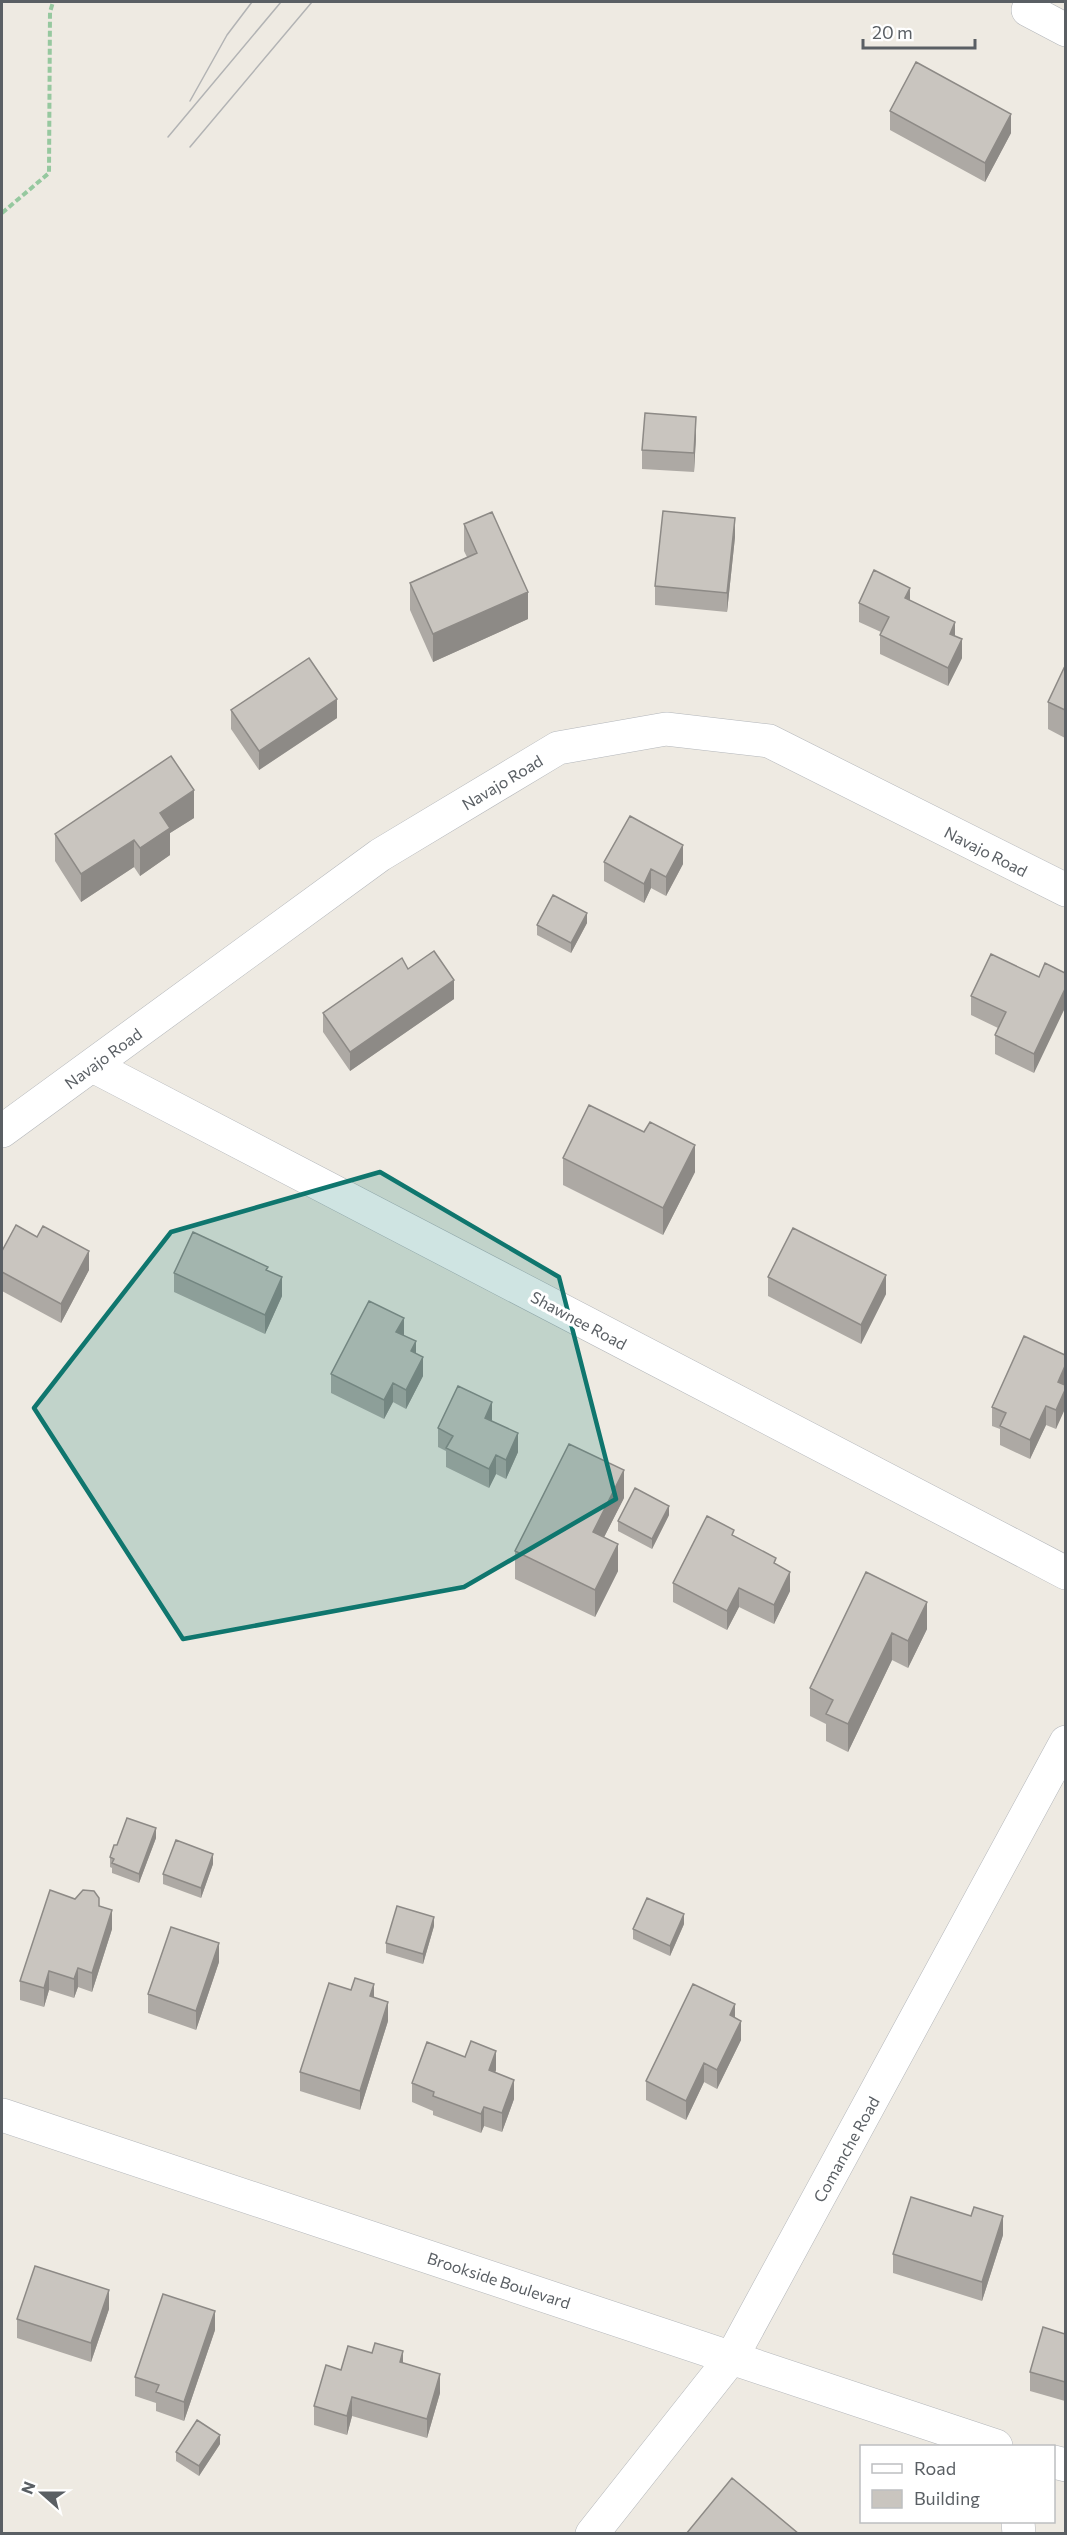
<svg xmlns="http://www.w3.org/2000/svg" width="1067" height="2535" viewBox="0 0 1067 2535" font-family="Commissioner,sans-serif">
	<style>
		.lines { fill: none; stroke-linecap: round; stroke-linejoin: round }
		.street-casing { stroke: #b3b6ba; stroke-width: 34 }
		.path { stroke: #96c89f; stroke-width: 4; stroke-dasharray: 6 3; stroke-linecap: butt }
		.street { stroke: #fff; stroke-width: 33 }
		.tram { stroke: #b2b3b4; stroke-width: 1.5 }
		.wall { fill: #ada9a4 }
		.shaded-wall { fill: #8d8a86 }
		.building { fill: #c9c5bf; stroke: #8d8a86; stroke-width: 1.5 }
		.marked { fill: #0f766e; fill-opacity: 0.2; stroke: #0f766e; stroke-width: 4.5; stroke-linejoin: round }
		.labels { text-anchor: middle; dominant-baseline: central; stroke-width: 6; stroke-linejoin: round; paint-order: stroke }
		.street-label { font-size: 16px; fill: #5a5f64; stroke: #fff }
	</style>
	<rect width="100%" height="100%" fill="#eeeae2"/>
	<g class="lines">
		<!-- street casing -->
		<g class="street-casing">
			<path id="street" d="M 1028,10 L 1066,30
				M 93,1066 L 1066,1573
				M 2,1131 L 380,855 L 558,748 L 666,729 L 769,741 L 1066,890
				M 2,2115 L 996,2446
				M 1054,2462 L 1066,2465
				M 1018,2522 L 1019,2534
				M 592,2534 L 732,2357 L 1066,1742"/>
		</g>
		<!-- path -->
		<path class="path" d="M 2,213 L 49,173 L 50,12 L 53,2"/>
		<!-- street -->
		<use href="#street" class="street"/>
		<!-- tram -->
		<path class="tram" d="M 190,101 L 227,35 L 252,2
			M 168,137 L 281,2
			M 190,147 L 312,2"/>
	</g>
	<!-- wall -->
	<path class="wall" d="M 890,111 L 1011,133 L 985,182 L 890,130 Z
		M 696,436 L 694,472 L 642,469 L 642,450 Z
		M 464,524 L 528,619 L 433,662 L 410,610 L 410,583 L 467,557 L 464,551 Z
		M 735,537 L 727,612 L 655,605 L 655,586 Z
		M 910,601 L 955,636 L 962,658 L 948,686 L 880,654 L 880,635 L 881,632 L 859,622 L 859,603 Z
		M 1065,669 L 1065,738 L 1048,729 L 1048,702 Z
		M 231,710 L 337,718 L 259,770 L 231,729 Z
		M 194,818 L 170,833 L 170,855 L 140,876 L 134,867 L 81,902 L 55,861 L 55,834 Z
		M 604,862 L 683,864 L 666,896 L 651,888 L 644,903 L 604,881 Z
		M 587,923 L 571,953 L 537,935 L 537,925 Z
		M 408,969 L 454,999 L 350,1071 L 323,1032 L 323,1013 Z
		M 1039,977 L 1034,1073 L 995,1054 L 995,1035 L 998,1028 L 971,1015 L 971,996 Z
		M 563,1158 L 695,1172 L 663,1235 L 563,1185 Z
		M 2,1251 L 89,1270 L 61,1323 L 2,1291 Z
		M 268,1271 L 282,1296 L 265,1334 L 174,1292 L 174,1273 Z
		M 768,1277 L 886,1294 L 861,1344 L 768,1296 Z
		M 404,1335 L 416,1353 L 423,1376 L 406,1409 L 393,1402 L 384,1419 L 331,1393 L 331,1374 Z
		M 1065,1355 L 1056,1429 L 1046,1425 L 1030,1459 L 1000,1445 L 1000,1429 L 992,1426 L 992,1407 Z
		M 492,1421 L 518,1452 L 506,1479 L 496,1474 L 489,1488 L 446,1467 L 446,1451 L 438,1447 L 438,1428 Z
		M 624,1498 L 604,1537 L 618,1571 L 595,1617 L 515,1579 L 515,1551 Z
		M 669,1515 L 652,1549 L 618,1531 L 618,1521 Z
		M 734,1537 L 776,1564 L 790,1591 L 774,1624 L 739,1607 L 727,1630 L 673,1602 L 673,1583 Z
		M 866,1572 L 927,1629 L 908,1668 L 892,1660 L 848,1752 L 826,1741 L 826,1724 L 810,1716 L 810,1688 Z
		M 156,1838 L 139,1883 L 112,1873 L 112,1868 L 110,1867 L 110,1857 L 117,1845 Z
		M 213,1864 L 201,1898 L 163,1884 L 163,1874 Z
		M 75,1899 L 99,1906 L 112,1929 L 92,1992 L 78,1987 L 74,1998 L 49,1990 L 44,2007 L 20,2000 L 20,1981 Z
		M 684,1924 L 670,1956 L 633,1939 L 633,1929 Z
		M 434,1926 L 423,1964 L 386,1953 L 386,1943 Z
		M 219,1962 L 196,2030 L 148,2013 L 148,1994 Z
		M 735,2018 L 741,2040 L 717,2089 L 704,2082 L 686,2120 L 646,2100 L 646,2081 Z
		M 388,2021 L 360,2110 L 300,2091 L 300,2072 Z
		M 496,2070 L 495,2072 L 514,2099 L 502,2132 L 484,2126 L 481,2133 L 433,2115 L 433,2111 L 412,2102 L 412,2083 Z
		M 971,2216 L 1003,2235 L 982,2301 L 893,2273 L 893,2254 Z
		M 109,2309 L 91,2362 L 17,2338 L 17,2319 Z
		M 215,2330 L 184,2421 L 156,2411 L 156,2403 L 135,2396 L 135,2377 Z
		M 1065,2334 L 1065,2401 L 1030,2391 L 1030,2372 Z
		M 403,2363 L 440,2393 L 427,2438 L 352,2416 L 347,2435 L 314,2425 L 314,2406 L 341,2370 Z
		M 220,2444 L 199,2476 L 176,2461 L 176,2452 Z"/>
	<!-- shaded-wall -->
	<path class="shaded-wall" d="M 1011,114 L 1011,133 L 985,182 L 985,163 Z
		M 696,417 L 696,436 L 694,472 L 694,453 Z
		M 735,518 L 735,537 L 727,612 L 727,593 Z
		M 910,588 L 910,606 L 905,598 Z
		M 528,592 L 528,619 L 433,662 L 433,634 Z
		M 955,622 L 955,641 L 950,634 Z
		M 962,639 L 962,658 L 948,686 L 948,668 Z
		M 337,699 L 337,718 L 259,770 L 259,751 Z
		M 194,790 L 194,818 L 170,833 L 170,855 L 140,876 L 140,848 L 160,813 Z
		M 134,840 L 134,867 L 81,902 L 81,874 Z
		M 683,845 L 683,864 L 666,896 L 666,877 Z
		M 651,869 L 651,888 L 644,903 L 644,884 Z
		M 587,913 L 587,923 L 571,953 L 571,943 Z
		M 454,980 L 454,999 L 350,1071 L 350,1052 Z
		M 1065,989 L 1065,1008 L 1034,1073 L 1034,1054 Z
		M 695,1145 L 695,1172 L 663,1235 L 663,1208 Z
		M 89,1251 L 89,1270 L 61,1323 L 61,1304 Z
		M 886,1275 L 886,1294 L 861,1344 L 861,1325 Z
		M 282,1277 L 282,1296 L 265,1334 L 265,1315 Z
		M 404,1318 L 404,1337 L 396,1332 Z
		M 416,1341 L 416,1360 L 411,1351 Z
		M 423,1357 L 423,1376 L 406,1409 L 406,1390 Z
		M 1065,1366 L 1065,1385 L 1058,1382 Z
		M 393,1383 L 393,1402 L 384,1419 L 384,1400 Z
		M 1065,1390 L 1065,1409 L 1056,1429 L 1056,1410 Z
		M 492,1402 L 492,1421 L 485,1418 Z
		M 1046,1406 L 1046,1425 L 1030,1459 L 1030,1440 Z
		M 518,1433 L 518,1452 L 506,1479 L 506,1460 Z
		M 496,1455 L 496,1474 L 489,1488 L 489,1469 Z
		M 624,1470 L 624,1498 L 593,1559 L 593,1532 Z
		M 669,1506 L 669,1515 L 652,1549 L 652,1539 Z
		M 618,1544 L 618,1571 L 595,1617 L 595,1590 Z
		M 790,1572 L 790,1591 L 774,1624 L 774,1605 Z
		M 739,1588 L 739,1607 L 727,1630 L 727,1611 Z
		M 927,1602 L 927,1629 L 908,1668 L 908,1641 Z
		M 892,1633 L 892,1660 L 848,1752 L 848,1724 Z
		M 156,1828 L 156,1838 L 139,1883 L 139,1874 Z
		M 213,1854 L 213,1864 L 201,1898 L 201,1888 Z
		M 112,1910 L 112,1929 L 92,1992 L 92,1973 Z
		M 684,1914 L 684,1924 L 670,1956 L 670,1946 Z
		M 434,1917 L 434,1926 L 423,1964 L 423,1954 Z
		M 219,1943 L 219,1962 L 196,2030 L 196,2011 Z
		M 78,1968 L 78,1987 L 74,1998 L 74,1979 Z
		M 49,1971 L 49,1990 L 44,2007 L 44,1988 Z
		M 374,1984 L 374,2003 L 370,1996 Z
		M 388,2002 L 388,2021 L 360,2110 L 360,2091 Z
		M 735,2004 L 735,2023 L 730,2015 Z
		M 741,2021 L 741,2040 L 717,2089 L 717,2070 Z
		M 496,2051 L 496,2070 L 489,2089 L 489,2070 Z
		M 704,2063 L 704,2082 L 686,2120 L 686,2101 Z
		M 514,2080 L 514,2099 L 502,2132 L 502,2113 Z
		M 484,2107 L 484,2126 L 481,2133 L 481,2114 Z
		M 1003,2216 L 1003,2235 L 982,2301 L 982,2282 Z
		M 109,2290 L 109,2309 L 91,2362 L 91,2343 Z
		M 215,2311 L 215,2330 L 184,2421 L 184,2402 Z
		M 403,2351 L 403,2370 L 400,2362 Z
		M 440,2374 L 440,2393 L 427,2438 L 427,2419 Z
		M 352,2397 L 352,2416 L 347,2435 L 347,2416 Z
		M 220,2435 L 220,2444 L 199,2476 L 199,2466 Z"/>
	<!-- building -->
	<path class="building" d="M 916,62 L 1011,114 L 985,163 L 890,111 Z
		M 645,413 L 696,417 L 694,453 L 642,450 Z
		M 663,511 L 735,518 L 727,593 L 655,586 Z
		M 492,512 L 528,592 L 433,634 L 410,583 L 477,553 L 464,524 Z
		M 874,570 L 910,588 L 905,598 L 955,622 L 950,634 L 962,639 L 948,668 L 880,635 L 889,617 L 859,603 Z
		M 309,658 L 337,699 L 259,751 L 231,710 Z
		M 1064,668 L 1065,669 L 1065,710 L 1048,702 Z
		M 171,756 L 194,790 L 160,813 L 170,828 L 140,848 L 134,840 L 81,874 L 55,834 Z
		M 630,816 L 683,845 L 666,877 L 651,869 L 644,884 L 604,862 Z
		M 553,895 L 587,913 L 571,943 L 537,925 Z
		M 434,951 L 454,980 L 350,1052 L 323,1013 L 402,958 L 408,969 Z
		M 991,954 L 1039,977 L 1045,963 L 1065,973 L 1065,989 L 1034,1054 L 995,1035 L 1006,1012 L 971,996 Z
		M 589,1105 L 644,1132 L 650,1122 L 695,1145 L 663,1208 L 563,1158 Z
		M 16,1225 L 37,1237 L 43,1226 L 89,1251 L 61,1304 L 2,1272 L 2,1251 Z
		M 793,1228 L 886,1275 L 861,1325 L 768,1277 Z
		M 193,1232 L 268,1267 L 266,1270 L 282,1277 L 265,1315 L 174,1273 Z
		M 369,1301 L 404,1318 L 396,1332 L 416,1341 L 411,1351 L 423,1357 L 406,1390 L 393,1383 L 384,1400 L 331,1374 Z
		M 1024,1336 L 1065,1355 L 1065,1366 L 1058,1382 L 1065,1385 L 1065,1390 L 1056,1410 L 1046,1406 L 1030,1440 L 1000,1426 L 1006,1413 L 992,1407 Z
		M 458,1386 L 492,1402 L 485,1418 L 518,1433 L 506,1460 L 496,1455 L 489,1469 L 446,1448 L 453,1436 L 438,1428 Z
		M 569,1444 L 624,1470 L 593,1532 L 618,1544 L 595,1590 L 515,1551 Z
		M 635,1488 L 669,1506 L 652,1539 L 618,1521 Z
		M 707,1516 L 734,1530 L 732,1535 L 776,1558 L 774,1563 L 790,1572 L 774,1605 L 739,1588 L 727,1611 L 673,1583 Z
		M 866,1572 L 927,1602 L 908,1641 L 892,1633 L 848,1724 L 826,1714 L 833,1700 L 810,1688 Z
		M 127,1818 L 156,1828 L 139,1874 L 112,1863 L 114,1859 L 110,1857 L 114,1845 L 117,1845 Z
		M 176,1840 L 213,1854 L 201,1888 L 163,1874 Z
		M 50,1890 L 75,1899 L 83,1890 L 94,1891 L 99,1898 L 99,1906 L 112,1910 L 92,1973 L 78,1968 L 74,1979 L 49,1971 L 44,1988 L 20,1981 Z
		M 647,1898 L 684,1914 L 670,1946 L 633,1929 Z
		M 397,1906 L 434,1917 L 423,1954 L 386,1943 Z
		M 171,1927 L 219,1943 L 196,2011 L 148,1994 Z
		M 355,1978 L 374,1984 L 370,1996 L 388,2002 L 360,2091 L 300,2072 L 329,1983 L 351,1990 Z
		M 693,1984 L 735,2004 L 730,2015 L 741,2021 L 717,2070 L 704,2063 L 686,2101 L 646,2081 Z
		M 471,2041 L 496,2051 L 489,2070 L 514,2080 L 502,2113 L 484,2107 L 481,2114 L 433,2096 L 434,2092 L 412,2083 L 427,2042 L 465,2057 Z
		M 911,2197 L 971,2216 L 974,2207 L 1003,2216 L 982,2282 L 893,2254 Z
		M 35,2266 L 109,2290 L 91,2343 L 17,2319 Z
		M 163,2294 L 215,2311 L 184,2402 L 156,2392 L 159,2385 L 135,2377 Z
		M 1043,2327 L 1065,2334 L 1065,2382 L 1030,2372 Z
		M 375,2343 L 403,2351 L 400,2362 L 440,2374 L 427,2419 L 352,2397 L 347,2416 L 314,2406 L 326,2365 L 341,2370 L 348,2346 L 372,2353 Z
		M 197,2420 L 220,2435 L 199,2466 L 176,2452 Z
		M 732,2478 L 799,2534 L 686,2534 Z"/>
	<!-- marked area -->
	<path class="marked" d="M 380,1172 L 559,1277 L 616,1499 L 464,1587 L 183,1639 L 34,1408 L 171,1232 Z"/>
	<g class="labels">
		<!-- street labels -->
		<g class="street-label">
			<text transform="translate(502 782) rotate(-31)">Navajo Road</text>
			<text transform="translate(986 851) rotate(27)">Navajo Road</text>
			<text transform="translate(103 1058) rotate(-36)">Navajo Road</text>
			<text transform="translate(579 1320) rotate(28)">Shawnee Road</text>
			<text transform="translate(846 2149) rotate(-61)">Comanche Road</text>
			<text transform="translate(499 2280) rotate(18)">Brookside Boulevard</text>
		</g>
	</g>
	<!-- border -->
	<rect width="1067" height="2535" fill="none" stroke="#5a5f64" stroke-width="6"/>
	<!-- legend -->
	<rect x="860" y="2445" width="195" height="78" fill="#ffffff" stroke="#bdbfc1" stroke-width="1.5"/>
	<rect x="872" y="2464" width="30" height="9" fill="#ffffff" stroke="#bdbfc1" stroke-width="1.5"/>
	<text x="914" y="2475" font-size="18" fill="#5a5f64">Road</text>
	<rect x="872" y="2490" width="30" height="18" fill="#c9c5bf" stroke="#bdbfc1" stroke-width="1.5"/>
	<text x="914" y="2505" font-size="18" fill="#5a5f64">Building</text>
	<!-- north arrow -->
	<g transform="translate(42 2493) rotate(291)" stroke="#ffffff" stroke-width="4.5" paint-order="stroke">
	<path d="M0-4.5L10 22L0 15L-10 22Z" fill="#5a5f64"/>
	<text y="-9" font-size="16" font-weight="bold" text-anchor="middle" fill="#5a5f64">N</text>
	</g>
	<!-- scale -->
	<path d="M863 39v9h112v-9" fill="none" stroke="#5a5f64" stroke-width="3"/>
	<text x="872" y="39" font-size="18" fill="#5a5f64" stroke="#ffffff" stroke-width="4.5" paint-order="stroke">20 m</text>
</svg>
